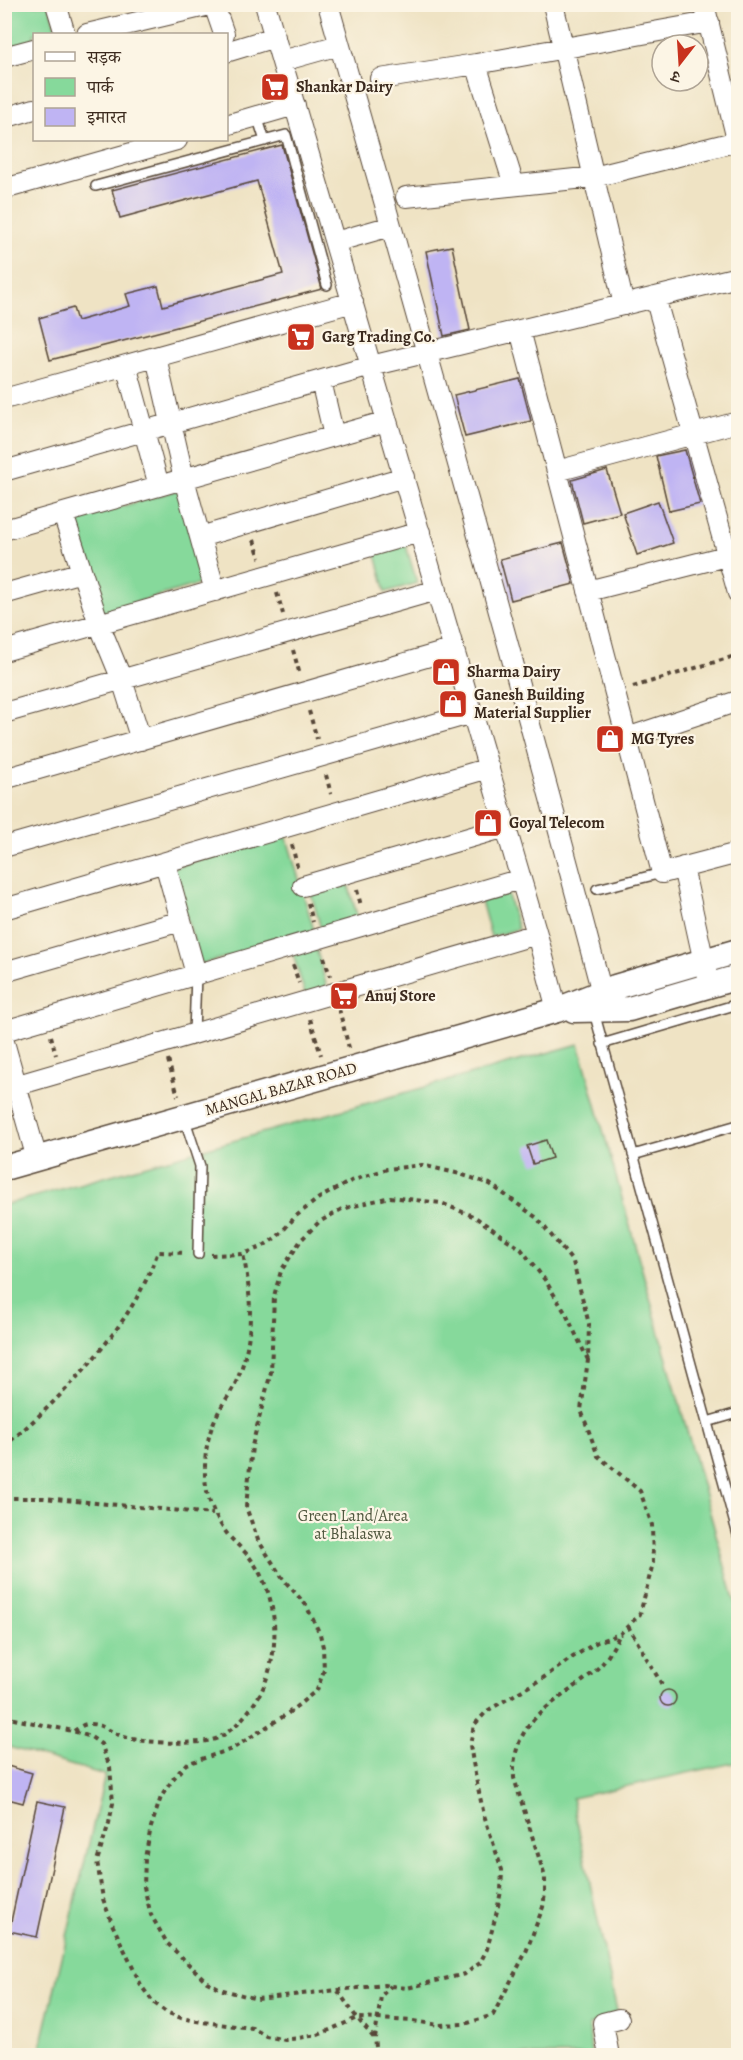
<svg xmlns="http://www.w3.org/2000/svg" width="743" height="2060" viewBox="0 0 743 2060" font-family="Alegreya,'Noto Serif Devanagari',serif">
	<style>
		.green { fill: #86d99b; stroke: #60825c; stroke-width: 1.5 }
		.building { fill: #bfb4f3 }
		.lines { fill: none; stroke-linecap: round; stroke-linejoin: round }
		.service-casing { stroke: #564637; stroke-width: 12 }
		.minor-casing { stroke: #564637; stroke-width: 22 }
		.tertiary-casing { stroke: #564637; stroke-width: 27 }
		.path { stroke: #564637; stroke-width: 4; stroke-dasharray: 4.5 4.5; stroke-linecap: butt }
		.service { stroke: #fff; stroke-width: 9 }
		.minor { stroke: #fff; stroke-width: 20 }
		.tertiary { stroke: #fff; stroke-width: 24 }
		.labels { text-anchor: middle; dominant-baseline: central; stroke-width: 4.5; stroke-linejoin: round; paint-order: stroke }
		.poi-label { font-size: 16px; font-weight: bold; fill: #3b2a1e; stroke: #fcf5e5; text-anchor: start }
		.street-label { font-size: 16px; fill: #3b2a1e; stroke: #fcf5e5 }
		.park-label { font-size: 16px; fill: #4e563d; stroke: #fcf5e5 }
	</style>
	<rect width="100%" height="100%" fill="#fcf5e5"/>
	<filter id="ink" filterUnits="userSpaceOnUse"><feTurbulence type="fractalNoise" baseFrequency=".0167" numOctaves="2"/><feDisplacementMap in="SourceGraphic" scale="12" xChannelSelector="R" yChannelSelector="G"/><feConvolveMatrix kernelMatrix="1 2 1 2 8 2 1 2 1" color-interpolation-filters="sRGB"/></filter>
	<filter id="wash" filterUnits="userSpaceOnUse"><feTurbulence type="fractalNoise" baseFrequency=".008" numOctaves="4" result="noise"/><feDisplacementMap in="SourceGraphic" scale="24" xChannelSelector="R" yChannelSelector="G"/><feGaussianBlur stdDeviation="1.35" result="paint"/><feColorMatrix in="noise" values="0 0 0 0 0 0 0 0 0 0 0 0 0 0 0 0 0 1.4 0 .05"/><feComposite in="paint" operator="in"/></filter>
	<g filter="url(#wash)">
		<rect width="100%" height="100%" fill="#efe3c4"/>
		<!-- green -->
		<path class="green" d="M 5,5 L 49,5 L 57,33 L 34,34 L 34,40 L 5,49 Z
			M 178,490 L 206,582 L 100,613 L 72,521 Z
			M 405,542 L 417,583 L 386,592 L 375,551 Z
			M 286,835 L 315,934 L 201,964 L 171,868 Z
			M 347,880 L 358,919 L 321,929 L 310,890 Z
			M 506,889 L 518,929 L 491,937 L 480,897 Z
			M 315,944 L 327,988 L 305,994 L 292,951 Z
			M 579,1044 L 738,1613 L 738,1762 L 572,1798 L 617,2011 L 589,2026 L 591,2055 L 39,2055 L 105,1775 L 5,1746 L 4,1205 Z"/>
		<g id="blocks">
			<!-- building -->
			<path class="building" d="M 282,145 L 322,289 L 50,360 L 39,318 L 73,308 L 77,321 L 130,306 L 126,294 L 158,286 L 163,306 L 283,274 L 257,181 L 120,218 L 112,190 Z
				M 452,246 L 470,330 L 444,336 L 426,251 Z
				M 520,379 L 531,421 L 465,437 L 454,395 Z
				M 685,450 L 700,504 L 669,511 L 656,456 Z
				M 607,470 L 620,513 L 583,523 L 572,480 Z
				M 658,501 L 673,543 L 637,555 L 623,513 Z
				M 563,543 L 574,584 L 511,600 L 500,559 Z
				M 546,1140 L 552,1158 L 533,1164 L 527,1146 Z
				M660 1698a8 8 0 1 1 16 0a8 8 0 1 1-16 0Z
				M 4,1765 L 32,1773 L 23,1803 L 4,1798 Z
				M 37,1801 L 65,1807 L 37,1937 L 9,1931 Z"/>
		</g>
	</g>
	<g filter="url(#ink)">
		<use href="#blocks" fill-opacity="0" stroke="#564637" stroke-width="1.5"/>
		<g class="lines">
			<!-- service casing -->
			<g class="service-casing">
				<path id="service" d="M 257,116 L 265,141
					M 96,186 L 286,135 L 327,285
					M 597,889 L 662,873
					M 594,1012 L 738,1535
					M 194,1034 L 196,974
					M 602,1044 L 738,1004
					M 184,1117 L 200,1166 L 198,1254
					M 633,1155 L 738,1125
					M 707,1422 L 738,1413"/>
			</g>
			<!-- minor casing -->
			<g class="minor-casing">
				<path id="minor" d="M 56,4 L 65,34
					M 265,4 L 537,934 L 557,1010
					M 328,4 C 422,333 515,662 602,993
					M 553,4 L 624,305
					M 704,4 L 738,144
					M 214,5 L 224,34
					M 87,34 L 214,4
					M 226,52 L 275,37
					M 4,57 L 34,49
					M 282,61 L 339,45
					M 476,64 L 514,185
					M 380,79 L 476,64 L 709,22
					M 4,118 L 34,109
					M 226,125 L 295,105
					M 4,189 L 177,140
					M 406,197 L 594,177 L 738,141
					M 335,242 L 391,226
					M 655,297 L 738,593
					M 520,330 L 662,873 L 738,853
					M 156,357 L 184,479 L 215,591
					M 126,365 L 159,486
					M 321,381 L 334,436
					M 4,399 L 353,302
					M 4,471 L 371,366 L 738,277
					M 557,471 L 738,422
					M 63,514 L 99,624 L 122,680 L 141,740
					M 4,530 L 387,421
					M 200,537 L 404,477
					M 588,591 L 738,553
					M 4,594 L 82,572
					M 4,651 L 420,532
					M 4,713 L 437,590
					M 627,738 L 738,701
					M 4,779 L 454,649
					M 4,847 L 473,713
					M 165,863 L 196,974
					M 683,867 L 709,985
					M 303,886 L 506,827
					M 4,909 L 489,768
					M 4,972 L 181,921
					M 4,1031 L 521,879
					M 4,1042 L 37,1159
					M 4,1089 L 537,934
					M 609,2056 L 603,2023 L 619,2019"/>
			</g>
			<!-- tertiary casing -->
			<g class="tertiary-casing">
				<path id="tertiary" d="M 574,1010 L 629,1009 L 738,977
					M 4,1168 L 557,1010 L 615,987 L 738,951"/>
			</g>
			<!-- path -->
			<path class="path" d="M 254,540 L 260,558
				M 277,593 L 283,614
				M 293,650 L 300,675
				M 633,687 L 738,655
				M 309,711 L 317,739
				M 326,775 L 331,794
				M 292,845 L 298,870
				M 4,871 L 9,887
				M 357,890 L 361,906
				M 308,903 L 313,922
				M 324,957 L 330,976
				M 293,965 L 299,983
				M 339,1009 L 349,1048
				M 310,1019 L 321,1055
				M 51,1036 L 56,1055
				M 168,1060 L 178,1096
				M 211,1255 L 243,1254 L 262,1247 L 278,1236 L 296,1216 L 319,1198 L 351,1181 L 387,1169 L 422,1165 L 460,1174 L 490,1184 L 537,1218 L 573,1262 L 589,1324 L 588,1360 L 581,1410 L 598,1456 L 640,1491 L 652,1525 L 653,1563 L 640,1614 L 620,1634 L 597,1642 L 573,1657 L 543,1678 L 487,1711 L 474,1725 L 470,1745 L 475,1774 L 484,1815 L 502,1870 L 501,1891 L 497,1911 L 487,1949 L 480,1963 L 465,1974 L 407,1988 L 384,1985 L 257,1999 L 223,1990 L 207,1982 L 167,1943 L 151,1915 L 144,1887 L 145,1858 L 151,1827 L 161,1797 L 173,1779 L 186,1764 L 232,1749 L 287,1714 L 317,1690 L 324,1670 L 323,1647 L 320,1634 L 306,1605 L 283,1579 L 258,1540 L 246,1507 L 252,1446 L 271,1372 L 274,1296 L 281,1271 L 301,1240 L 319,1222 L 342,1209 L 390,1197 L 441,1203 L 475,1217 L 521,1249 L 545,1280 L 566,1314 L 588,1360
				M 4,1446 C 52,1408 116,1341 143,1286 C 149,1275 153,1264 158,1252 L 186,1253
				M 4,1498 L 44,1498 L 213,1514
				M 628,1626 L 664,1688
				M 4,1717 L 73,1731 L 91,1737 L 101,1744 L 110,1767 L 113,1803 L 109,1823 L 97,1861 L 103,1899 L 113,1926 L 142,1987 L 153,2002 L 166,2012 L 181,2018 L 202,2022 L 252,2028 L 266,2036 L 285,2040 L 318,2035 L 357,2018 L 413,2021 L 439,2025 L 465,2024 L 493,2015 L 526,1952 L 543,1907 L 545,1893 L 545,1877 L 514,1778 C 511,1714 562,1703 600,1666 C 609,1657 614,1645 620,1634
				M 74,1731 C 79,1728 84,1723 90,1724 C 103,1724 112,1733 124,1737 C 143,1743 200,1746 218,1738 C 236,1730 259,1701 265,1683 C 281,1643 277,1593 250,1558 C 244,1550 235,1543 228,1535 C 213,1515 204,1493 205,1468 C 205,1450 209,1431 217,1415 C 222,1404 230,1395 235,1384 C 255,1343 252,1296 243,1254
				M 338,1991 L 357,2018 L 374,2038
				M 377,2056 L 375,2038 L 381,1996 L 391,1986"/>
			<!-- service -->
			<use href="#service" class="service"/>
			<!-- minor -->
			<use href="#minor" class="minor"/>
			<!-- tertiary -->
			<use href="#tertiary" class="tertiary"/>
		</g>
	</g>
	<!-- icons -->
	<defs>
		<g id="supermarket-square" transform="scale(1.5)"><rect x="-9" y="-9" width="18" height="18" rx="4" fill="#c8321e" stroke="#fcf5e5"/><path d="M-6-5.5h2.5l.6 2H6L4.5 2H-2.5L-4.4-4H-6ZM-1.5 3.2a1.3 1.3 0 1 0 .1 0ZM3 3.2a1.3 1.3 0 1 0 .1 0Z" fill="#fff"/></g>
		<g id="shop-square" transform="scale(1.5)"><rect x="-9" y="-9" width="18" height="18" rx="4" fill="#c8321e" stroke="#fcf5e5"/><path d="M-5-2.5h2.3a2.7 3.5 0 0 1 5.4 0H5L5.5 6h-11ZM-1.5-2.5h3a1.5 2.3 0 0 0-3 0Z" fill="#fff"/></g>
	</defs>
	<g fill-rule="evenodd">
		<use href="#supermarket-square" x="275" y="87"/>
		<use href="#supermarket-square" x="301" y="337"/>
		<use href="#shop-square" x="446" y="672"/>
		<use href="#shop-square" x="453" y="704"/>
		<use href="#shop-square" x="610" y="739"/>
		<use href="#shop-square" x="488" y="823"/>
		<use href="#supermarket-square" x="344" y="996"/>
	</g>
	<g class="labels">
		<!-- poi labels -->
		<g class="poi-label">
			<text x="296" y="87">Shankar Dairy</text>
			<text x="322" y="337">Garg Trading Co.</text>
			<text x="467" y="672">Sharma Dairy</text>
			<text x="474" y="695">Ganesh Building<tspan x="474" dy="18">Material Supplier</tspan></text>
			<text x="631" y="739">MG Tyres</text>
			<text x="509" y="823">Goyal Telecom</text>
			<text x="365" y="996">Anuj Store</text>
		</g>
		<!-- street labels -->
		<g class="street-label">
			<text transform="translate(281 1089) rotate(-16)">MANGAL BAZAR ROAD</text>
		</g>
		<!-- park labels -->
		<g class="park-label">
			<text x="353" y="1516">Green Land/Area<tspan x="353" dy="18">at Bhalaswa</tspan></text>
		</g>
	</g>
	<!-- margin -->
	<rect width="743" height="2060" fill="none" stroke="#fcf5e5" stroke-width="24"/>
	<!-- legend -->
	<rect x="33" y="33" width="195" height="108" fill="#fcf5e5" stroke="#afa495" stroke-width="1.5"/>
	<rect x="45" y="52" width="30" height="9" fill="#ffffff" stroke="#afa495" stroke-width="1.5"/>
	<text x="87" y="63" font-size="18" fill="#3b2a1e">सड़क</text>
	<rect x="45" y="78" width="30" height="18" fill="#86d99b" stroke="#afa495" stroke-width="1.5"/>
	<text x="87" y="93" font-size="18" fill="#3b2a1e">पार्क</text>
	<rect x="45" y="108" width="30" height="18" fill="#bfb4f3" stroke="#afa495" stroke-width="1.5"/>
	<text x="87" y="123" font-size="18" fill="#3b2a1e">इमारत</text>
	<!-- north arrow -->
	<g transform="translate(680 63) rotate(197)"><circle r="28" fill="#fcf5e5" stroke="#afa495" stroke-width="1.5"/>
	<path d="M0-4.5L10 22L0 15L-10 22Z" fill="#c8321e"/>
	<text y="-9" font-size="16" font-weight="bold" text-anchor="middle" fill="#3b2a1e">उ</text>
	</g>
</svg>
